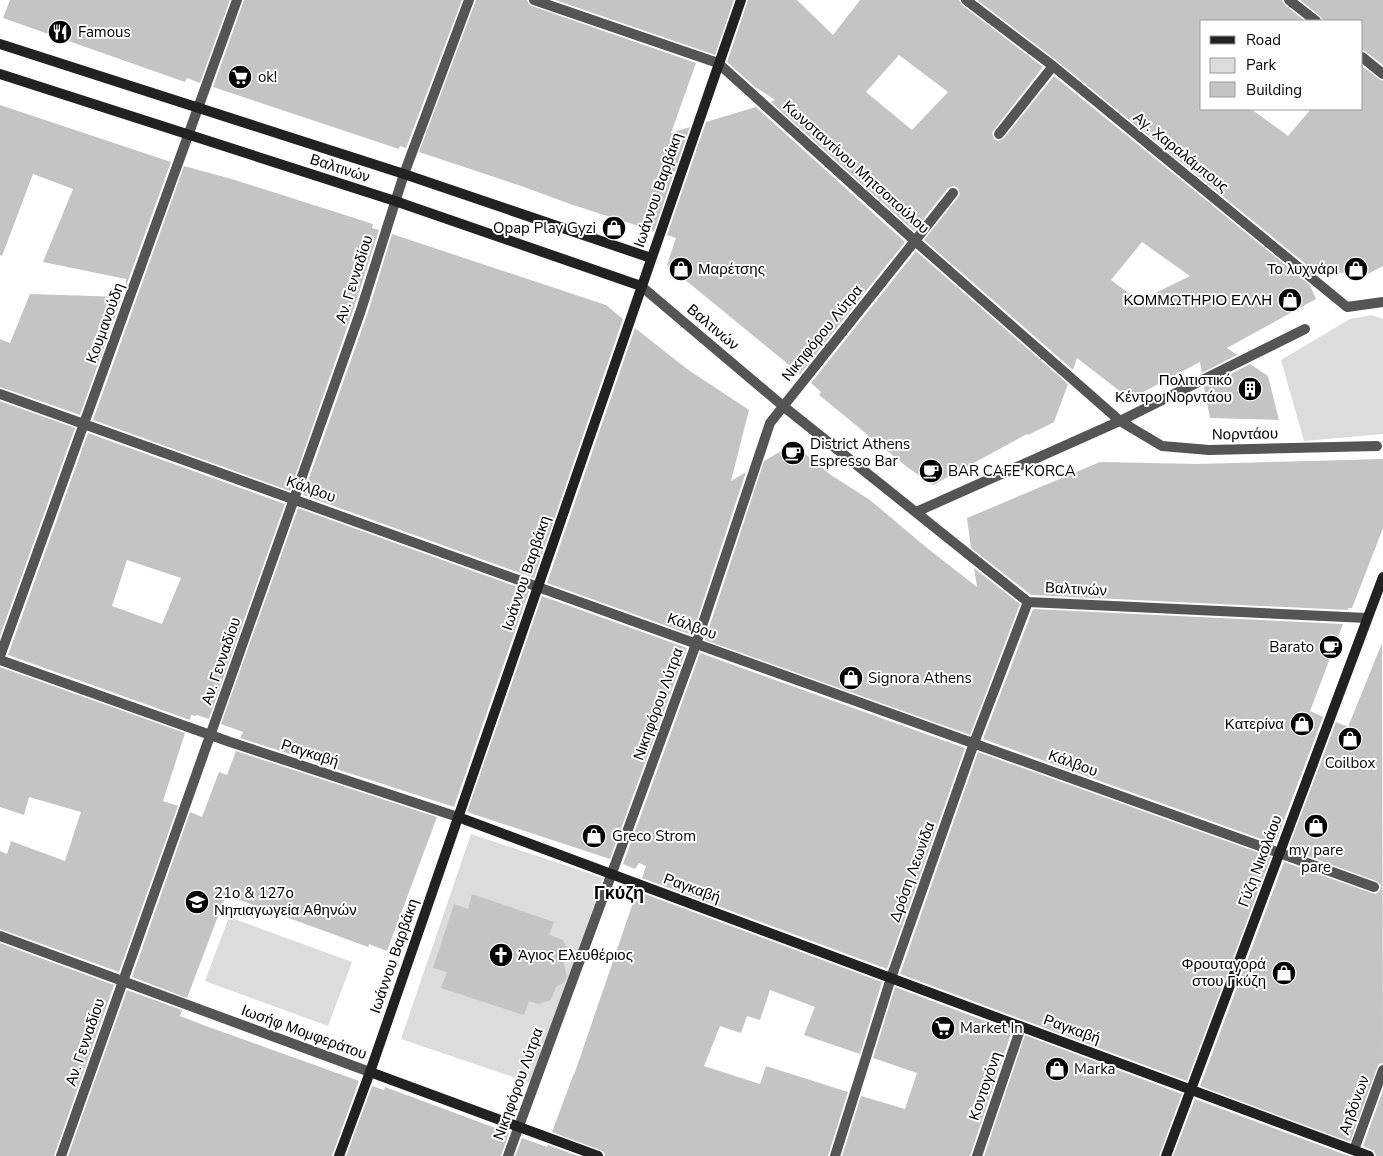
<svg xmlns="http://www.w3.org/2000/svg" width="1383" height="1156" viewBox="0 0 1383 1156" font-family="'Nunito Sans',sans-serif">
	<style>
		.green { fill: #dcdcdc }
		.building { fill: #c4c4c4; fill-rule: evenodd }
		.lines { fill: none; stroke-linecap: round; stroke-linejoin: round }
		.street { stroke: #555; stroke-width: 10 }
		.secondary { stroke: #222; stroke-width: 10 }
		.labels { text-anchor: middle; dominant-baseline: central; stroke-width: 4; stroke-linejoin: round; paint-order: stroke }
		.poi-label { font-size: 15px; fill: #000; stroke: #fff; text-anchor: start }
		.street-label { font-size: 15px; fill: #000; stroke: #fff }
		.quarter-label { font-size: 18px; font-weight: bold; fill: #000; stroke: #fff }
	</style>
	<rect width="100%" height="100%" fill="#fff"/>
	<!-- green -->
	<path class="green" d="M 1371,315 L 1383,319 L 1383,434 L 1304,441 L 1281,360 L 1350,319 Z
		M 471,834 L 603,878 L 534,1084 L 401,1039 Z
		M 229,917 L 352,962 L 328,1026 L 205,981 Z"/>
	<!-- building -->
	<path class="building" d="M 10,0 L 230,0 L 200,83 L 187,78 L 185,82 L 3,18 Z
		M 244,0 L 462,0 L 406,148 L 400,146 L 399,149 L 213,87 Z
		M 476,0 L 527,0 L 529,4 L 532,6 L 696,63 L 671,133 L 690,127 L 654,231 L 570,204 L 524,187 L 419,152 Z
		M 555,0 L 734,0 L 715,55 Z
		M 748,0 L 797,0 L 833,35 L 860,0 L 959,0 L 962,5 L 1043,67 L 994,130 L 992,133 L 994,139 L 998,141 L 1004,138 L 1054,76 L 1310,285 L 1316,299 L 1227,348 L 1237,355 L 1202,373 L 1200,362 L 1130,399 L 1077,358 L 1073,370 L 924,240 L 958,197 L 960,194 L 958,188 L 954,186 L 948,188 L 914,231 L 771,102 L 775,100 L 755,87 L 727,62 ZM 899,55 L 948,92 L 912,130 L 866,92 ZM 1142,242 L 1190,276 L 1139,301 L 1111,280 Z
		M 977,0 L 1282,0 L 1285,5 L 1305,21 L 1202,21 L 1202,109 L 1251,109 L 1288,136 L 1311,109 L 1362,109 L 1362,66 L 1379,79 L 1383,81 L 1383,266 L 1366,275 L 1313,270 L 1057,61 Z
		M 1300,0 L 1383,0 L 1383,65 L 1366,52 L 1362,50 L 1362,21 L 1323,21 L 1320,16 Z
		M 0,105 L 171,162 L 125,289 L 126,279 L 43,262 L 73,189 L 33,174 L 2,256 L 0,255 Z
		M 756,107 L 905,242 L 800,374 L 667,265 L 676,238 L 667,235 L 706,122 Z
		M 184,166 L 235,180 L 373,224 L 372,228 L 379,230 L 354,308 L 290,491 L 93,420 Z
		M 392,234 L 606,305 L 623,319 L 534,578 L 303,495 L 368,312 Z
		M 916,251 L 1068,384 L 1054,422 L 1028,435 L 1027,434 L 933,485 L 907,467 L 819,395 L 821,392 L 811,383 Z
		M 30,294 L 122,297 L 80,415 L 0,387 L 0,339 L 10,343 Z
		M 635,328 L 687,369 L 749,410 L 731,481 L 746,472 L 692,635 L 547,583 Z
		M 1250,364 L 1268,376 L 1279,420 L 1210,418 L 1204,387 Z
		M 0,401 L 75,428 L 0,636 Z
		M 88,433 L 285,504 L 209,719 L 197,715 L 196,716 L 191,715 L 190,720 L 8,655 ZM 127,560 L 181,578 L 162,624 L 112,606 Z
		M 793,444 L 831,475 L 870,500 L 927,548 L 977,587 L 974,568 L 1020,604 L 970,735 L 705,640 L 764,461 Z
		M 1383,459 L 1383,528 L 1352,608 L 1348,608 L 1348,610 L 1031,595 L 971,548 L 967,518 L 1100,462 L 1198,464 Z
		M 298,508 L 529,591 L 454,807 L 240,738 L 243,732 L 221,724 Z
		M 542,596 L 687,648 L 610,859 L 467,812 Z
		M 1033,609 L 1343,624 L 1310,711 L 1323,717 L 1275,844 L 983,739 Z
		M 1382,643 L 1383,1063 L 1379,1064 L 1377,1068 L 1350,1142 L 1200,1086 L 1284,862 L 1372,893 L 1376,894 L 1380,890 L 1381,885 L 1376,881 L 1288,849 L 1336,722 L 1348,727 Z
		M 700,653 L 965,748 L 887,969 L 642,878 L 646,866 L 639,863 L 635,869 L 623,864 Z
		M 0,667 L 185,733 L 163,801 L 178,806 L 119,972 L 0,929 L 0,851 L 7,854 L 11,841 L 65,861 L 81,812 L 29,797 L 24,815 L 0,807 Z
		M 236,751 L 437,817 L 387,951 L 369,944 L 368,947 L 226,895 L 187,998 L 132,977 L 190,812 L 202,817 L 219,772 L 227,775 Z
		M 978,752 L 1271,857 L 1187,1081 L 900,974 Z
		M 637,891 L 882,982 L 860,1054 L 804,1035 L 815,1007 L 770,990 L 760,1020 L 747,1016 L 741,1033 L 720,1026 L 704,1066 L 760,1084 L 766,1066 L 848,1092 L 828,1156 L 605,1156 L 604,1152 L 600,1150 L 552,1132 L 574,1073 L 574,1075 Z
		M 472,894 L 554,922 L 549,935 L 563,940 L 568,950 L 563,960 L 567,977 L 563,983 L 556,987 L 551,1000 L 538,1004 L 529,1001 L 524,1015 L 441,988 L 447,972 L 433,968 L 454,904 L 468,909 Z
		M 0,943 L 114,985 L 54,1156 L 0,1156 Z
		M 895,987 L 1012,1031 L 970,1156 L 842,1156 L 861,1096 L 905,1109 L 917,1073 L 873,1058 Z
		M 127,990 L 182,1010 L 180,1016 L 206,1026 L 359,1081 L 332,1156 L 68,1156 Z
		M 1025,1035 L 1182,1094 L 1159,1156 L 984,1156 Z
		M 372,1086 L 384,1090 L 385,1087 L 509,1133 L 501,1156 L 346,1156 Z
		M 1383,1090 L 1383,1156 L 1376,1156 L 1374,1151 L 1363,1146 Z
		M 1195,1099 L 1349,1156 L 1173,1156 Z
		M 522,1138 L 547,1147 L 548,1145 L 578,1156 L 515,1156 Z"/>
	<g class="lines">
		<!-- street -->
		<path class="street" d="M 534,0 L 718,63 L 915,241 L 1120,421 L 1162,446 L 1209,450 L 1377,446
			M 966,0 L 1053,66 L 1347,307 L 1383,302
			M 1289,0 L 1316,21
			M 1362,57 L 1383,74
			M 999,134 L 1053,66
			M 641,286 L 783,406 L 1028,602 L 1367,618
			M 0,394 L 1374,887
			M 916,512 L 1120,421 L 1305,329
			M 0,656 L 237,0
			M 0,660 L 230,742 L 458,817
			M 0,936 L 370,1072
			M 1354,1150 L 1383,1070
			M 61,1156 L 361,310 L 404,174 L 469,0
			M 508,1156 L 696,644 L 770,423 L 953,193
			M 835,1156 L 891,978 L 974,743 L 1028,602
			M 977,1156 L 1021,1027"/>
		<!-- secondary -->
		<path class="secondary" d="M 0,44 L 404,174 L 651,258
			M 0,74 L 395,201 L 641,286
			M 458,817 L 1369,1156
			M 370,1072 L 598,1156
			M 339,1156 L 370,1072 L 741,0
			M 1166,1156 L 1383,577"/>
	</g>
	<!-- icons -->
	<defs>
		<g id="restaurant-disc" transform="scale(1.25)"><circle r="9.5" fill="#000" stroke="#fff"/><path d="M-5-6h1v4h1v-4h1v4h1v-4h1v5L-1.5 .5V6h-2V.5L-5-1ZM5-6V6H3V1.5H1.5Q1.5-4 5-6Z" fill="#fff"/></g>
		<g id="supermarket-disc" transform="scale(1.25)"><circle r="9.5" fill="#000" stroke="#fff"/><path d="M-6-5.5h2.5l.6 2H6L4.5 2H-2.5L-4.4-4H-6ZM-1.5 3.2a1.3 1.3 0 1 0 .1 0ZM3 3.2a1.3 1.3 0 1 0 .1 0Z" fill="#fff"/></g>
		<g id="shop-disc" transform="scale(1.25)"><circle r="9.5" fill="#000" stroke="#fff"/><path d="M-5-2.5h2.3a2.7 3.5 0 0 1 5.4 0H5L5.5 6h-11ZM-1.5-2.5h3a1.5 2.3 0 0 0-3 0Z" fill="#fff"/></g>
		<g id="building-disc" transform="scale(1.25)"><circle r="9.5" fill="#000" stroke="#fff"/><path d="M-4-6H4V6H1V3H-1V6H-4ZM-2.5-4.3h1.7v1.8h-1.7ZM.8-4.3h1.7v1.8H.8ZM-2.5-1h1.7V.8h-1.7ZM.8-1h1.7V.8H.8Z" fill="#fff"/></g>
		<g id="cafe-disc" transform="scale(1.25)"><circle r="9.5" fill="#000" stroke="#fff"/><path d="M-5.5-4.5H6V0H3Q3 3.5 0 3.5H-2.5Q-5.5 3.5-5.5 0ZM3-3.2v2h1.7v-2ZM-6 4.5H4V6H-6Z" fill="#fff"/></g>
		<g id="school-disc" transform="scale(1.25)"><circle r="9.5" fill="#000" stroke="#fff"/><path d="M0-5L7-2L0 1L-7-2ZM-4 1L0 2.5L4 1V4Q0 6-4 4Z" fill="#fff"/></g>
		<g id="church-disc" transform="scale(1.25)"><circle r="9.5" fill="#000" stroke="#fff"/><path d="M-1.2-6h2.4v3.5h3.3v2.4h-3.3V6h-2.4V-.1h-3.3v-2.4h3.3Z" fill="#fff"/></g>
	</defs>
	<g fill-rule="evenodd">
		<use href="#restaurant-disc" x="60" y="32"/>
		<use href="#supermarket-disc" x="240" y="77"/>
		<use href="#shop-disc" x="614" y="228"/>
		<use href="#shop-disc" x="681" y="269"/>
		<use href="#shop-disc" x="1356" y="269"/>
		<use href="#shop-disc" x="1290" y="300"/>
		<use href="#building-disc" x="1250" y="389"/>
		<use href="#cafe-disc" x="793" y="453"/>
		<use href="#cafe-disc" x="931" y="471"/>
		<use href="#cafe-disc" x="1331" y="647"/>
		<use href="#shop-disc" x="851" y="678"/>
		<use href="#shop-disc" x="1302" y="724"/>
		<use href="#shop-disc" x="1350" y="739"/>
		<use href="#shop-disc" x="1316" y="826"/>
		<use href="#shop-disc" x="594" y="836"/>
		<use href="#school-disc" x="197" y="902"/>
		<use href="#church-disc" x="501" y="955"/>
		<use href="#shop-disc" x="1284" y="973"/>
		<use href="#supermarket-disc" x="943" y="1028"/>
		<use href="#shop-disc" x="1057" y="1069"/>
	</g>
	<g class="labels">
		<!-- poi labels -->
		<g class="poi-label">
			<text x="78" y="32">Famous</text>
			<text x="258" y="77">ok!</text>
			<text x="596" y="228" text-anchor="end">Opap Play Gyzi</text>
			<text x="698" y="269">Μαρέτσης</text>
			<text x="1338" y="269" text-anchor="end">Το λυχνάρι</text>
			<text x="1272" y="300" text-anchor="end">ΚΟΜΜΩΤΗΡΙΟ ΕΛΛΗ</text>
			<text x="1232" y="380" text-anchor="end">Πολιτιστικό<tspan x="1232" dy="17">Κέντρο Νορντάου</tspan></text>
			<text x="810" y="444">District Athens<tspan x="810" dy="17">Espresso Bar</tspan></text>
			<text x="948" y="471">BAR CAFE KORCA</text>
			<text x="1314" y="647" text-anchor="end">Barato</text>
			<text x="868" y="678">Signora Athens</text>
			<text x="1284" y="724" text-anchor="end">Κατερίνα</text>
			<text x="1350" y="763" text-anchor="middle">Coilbox</text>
			<text x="612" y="836">Greco Strom</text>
			<text x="1316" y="850" text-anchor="middle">my pare<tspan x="1316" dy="17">pare</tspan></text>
			<text x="214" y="893">21ο &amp; 127ο<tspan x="214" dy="17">Νηπιαγωγεία Αθηνών</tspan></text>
			<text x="518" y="955">Άγιος Ελευθέριος</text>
			<text x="1266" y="964" text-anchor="end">Φρουταγορά<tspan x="1266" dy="17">στου Γκύζη</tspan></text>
			<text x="960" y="1028">Market In</text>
			<text x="1074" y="1069">Marka</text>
		</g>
		<!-- street labels -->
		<g class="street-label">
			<text transform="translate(1181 152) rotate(39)">Αγ. Χαραλάμπους</text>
			<text transform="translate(856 167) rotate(42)">Κωνσταντίνου Μητσοπούλου</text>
			<text transform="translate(340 168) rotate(18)">Βαλτινών</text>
			<text transform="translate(658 190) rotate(-71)">Ιωάννου Βαρβάκη</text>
			<text transform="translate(354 279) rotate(-72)">Αν. Γενναδίου</text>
			<text transform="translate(105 323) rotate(-70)">Κουμανούδη</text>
			<text transform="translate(713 327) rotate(40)">Βαλτινών</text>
			<text transform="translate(822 333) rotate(-51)">Νικηφόρου Λύτρα</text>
			<text transform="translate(1245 434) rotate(-1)">Νορντάου</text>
			<text transform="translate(311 489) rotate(20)">Κάλβου</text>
			<text transform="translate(526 573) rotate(-71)">Ιωάννου Βαρβάκη</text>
			<text transform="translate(1076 589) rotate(3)">Βαλτινών</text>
			<text transform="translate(692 626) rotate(20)">Κάλβου</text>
			<text transform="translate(221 661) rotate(-71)">Αν. Γενναδίου</text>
			<text transform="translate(658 704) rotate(-70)">Νικηφόρου Λύτρα</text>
			<text transform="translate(310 753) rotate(18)">Ραγκαβή</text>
			<text transform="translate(1073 763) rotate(20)">Κάλβου</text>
			<text transform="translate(1260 861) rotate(-69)">Γύζη Νικολάου</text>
			<text transform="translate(912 872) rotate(-70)">Δρόση Λεωνίδα</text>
			<text transform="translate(692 888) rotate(20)">Ραγκαβή</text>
			<text transform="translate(394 956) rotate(-71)">Ιωάννου Βαρβάκη</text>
			<text transform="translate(1072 1029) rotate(20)">Ραγκαβή</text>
			<text transform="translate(304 1032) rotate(20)">Ιωσήφ Μομφεράτου</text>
			<text transform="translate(85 1042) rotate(-71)">Αν. Γενναδίου</text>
			<text transform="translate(518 1084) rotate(-70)">Νικηφόρου Λύτρα</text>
			<text transform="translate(985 1086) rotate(-71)">Κοντογόνη</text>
			<text transform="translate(1354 1105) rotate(-70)">Αηδόνων</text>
		</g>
		<!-- quarter labels -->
		<g class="quarter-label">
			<text x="619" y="893">Γκύζη</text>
		</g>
	</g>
	<!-- legend -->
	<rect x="1200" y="20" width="162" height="90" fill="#ffffff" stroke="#999999"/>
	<rect x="1210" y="36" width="25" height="8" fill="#222222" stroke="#999999"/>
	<text x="1246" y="45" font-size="15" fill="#000000">Road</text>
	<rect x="1210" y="58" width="25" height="15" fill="#dcdcdc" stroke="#999999"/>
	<text x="1246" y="70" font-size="15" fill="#000000">Park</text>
	<rect x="1210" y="82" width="25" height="15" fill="#c4c4c4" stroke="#999999"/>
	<text x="1246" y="95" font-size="15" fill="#000000">Building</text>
</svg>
